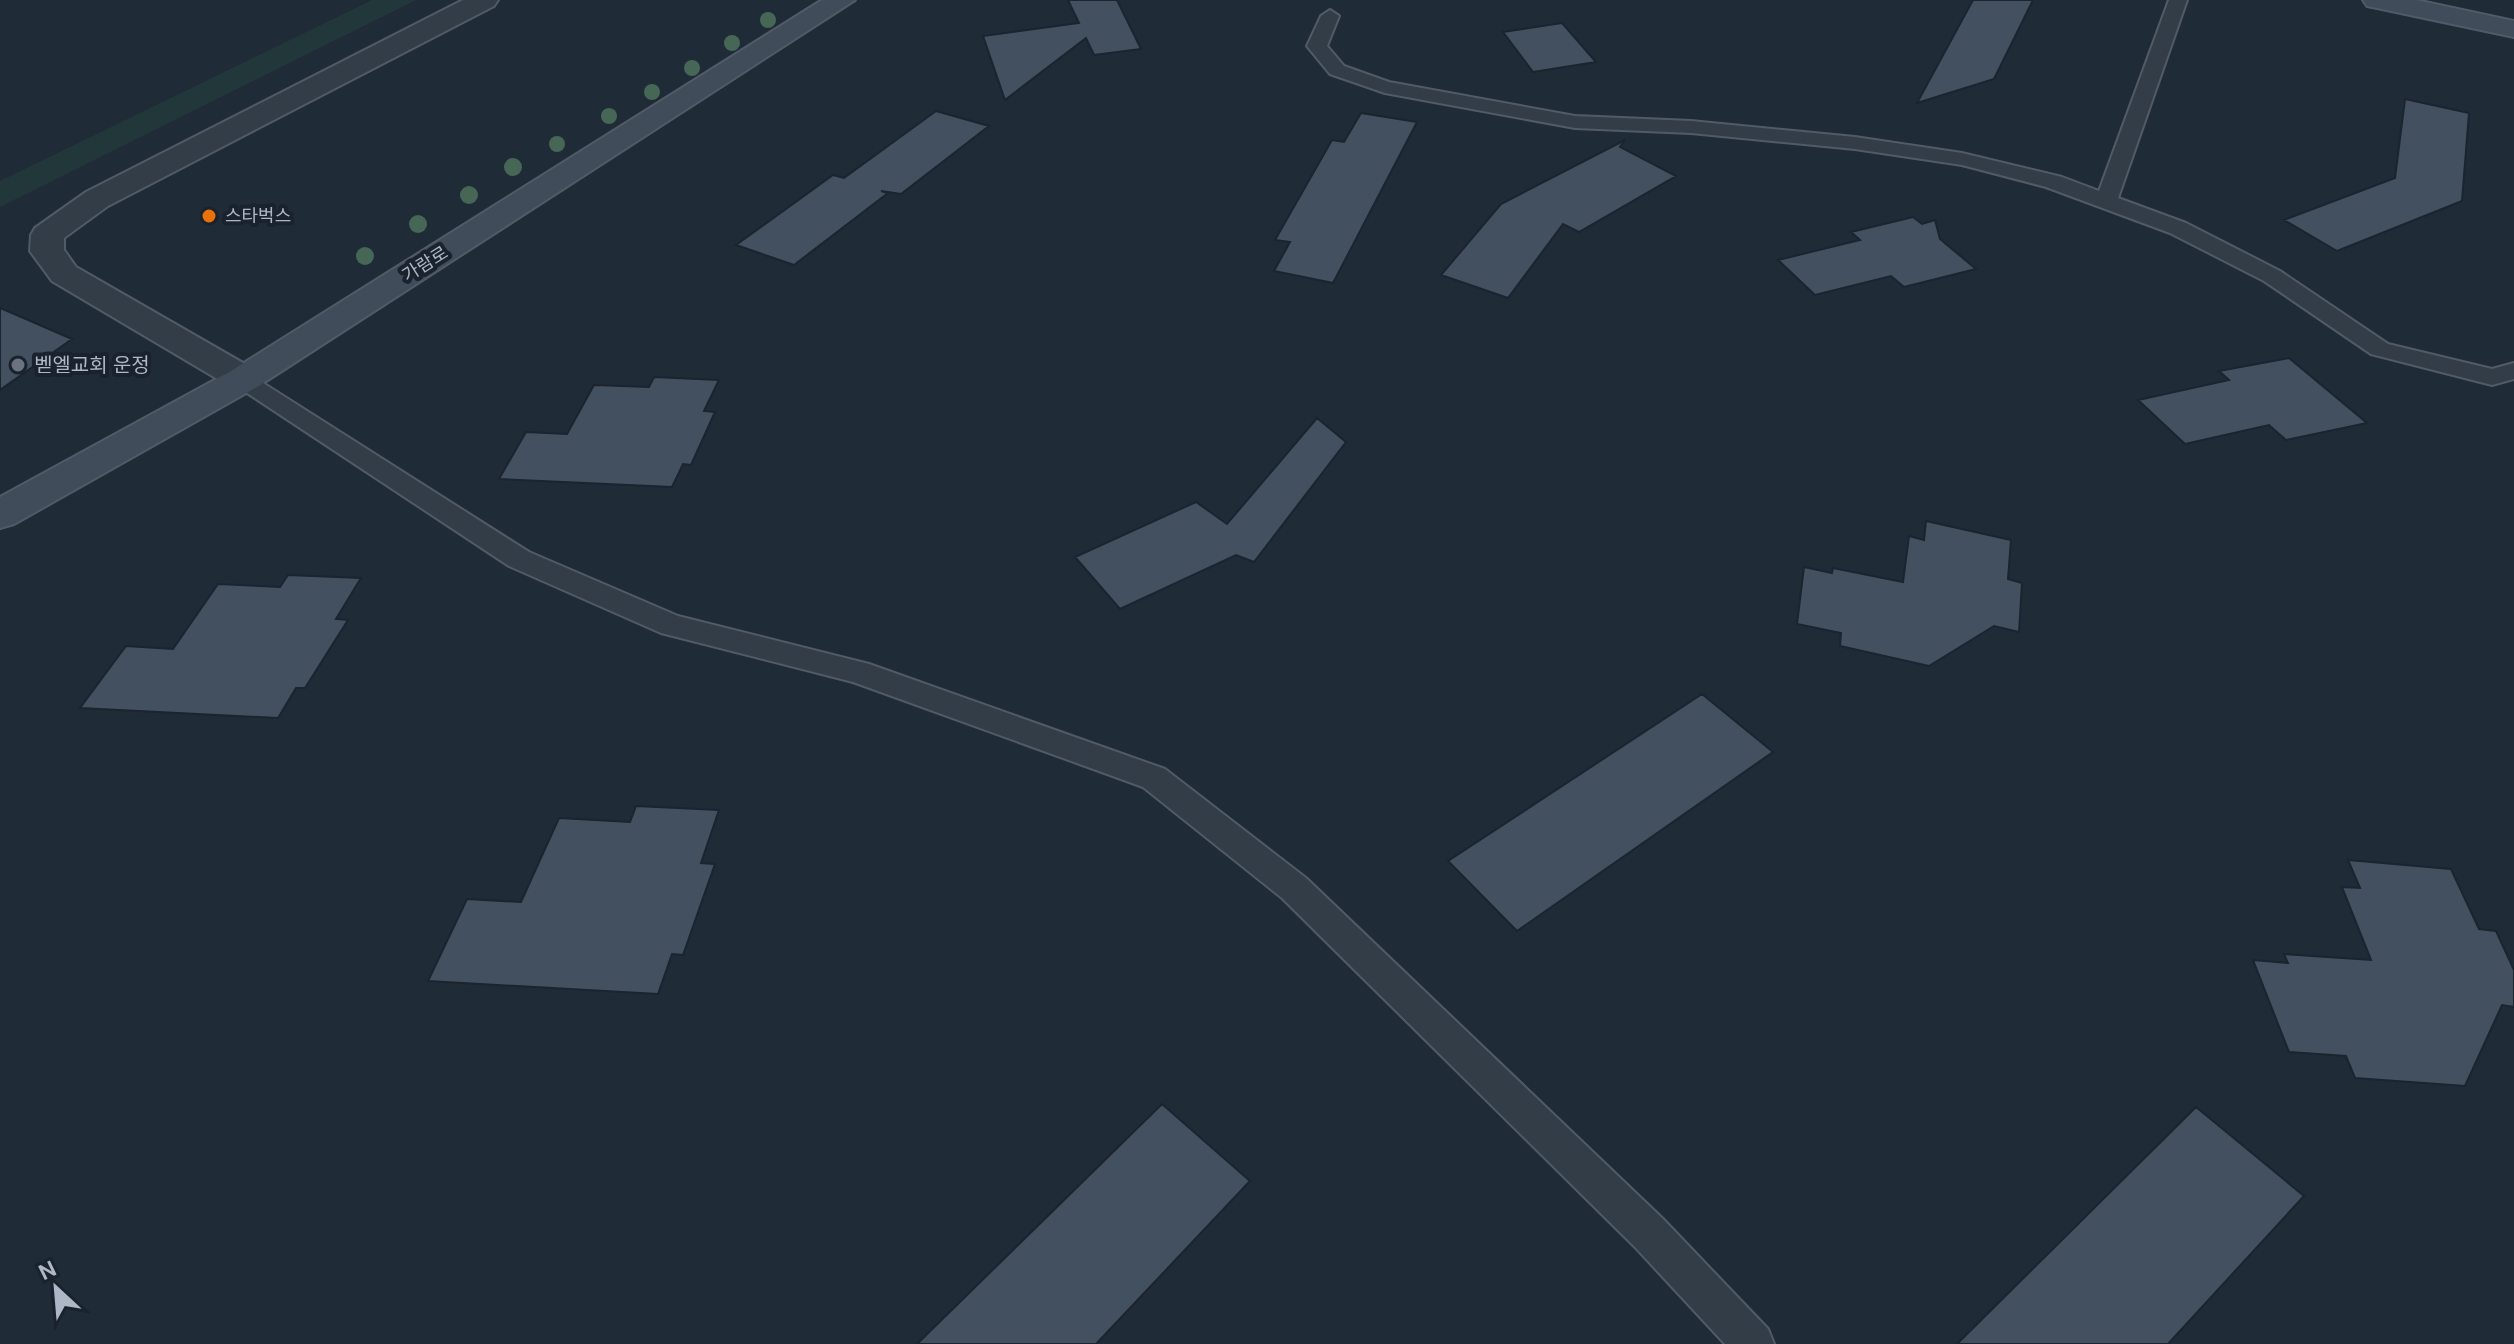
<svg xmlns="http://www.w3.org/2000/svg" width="2514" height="1344" viewBox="0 0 2514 1344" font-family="'DM Sans','Noto Sans KR',sans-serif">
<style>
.green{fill:#223739}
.building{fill:#425060;stroke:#1b242f;stroke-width:2}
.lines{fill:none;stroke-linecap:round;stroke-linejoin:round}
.lane-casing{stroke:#515a66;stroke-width:4}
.street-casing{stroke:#515a66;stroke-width:4}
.secondary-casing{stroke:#515a66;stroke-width:4}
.lane{fill:#333d48;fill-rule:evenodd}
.street{fill:#333d48;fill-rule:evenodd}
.secondary{fill:#414c5b;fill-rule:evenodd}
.tree{fill:#466656}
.food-dot{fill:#e8710a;stroke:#19222d;stroke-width:3}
.worship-dot{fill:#6b7280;stroke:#19222d;stroke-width:3}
.labels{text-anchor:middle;stroke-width:8;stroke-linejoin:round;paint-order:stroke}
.far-poi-label{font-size:18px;fill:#adb7c5;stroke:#19222d;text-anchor:start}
.far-street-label{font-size:18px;fill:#adb7c5;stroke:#19222d}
.poi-label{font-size:20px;fill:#adb7c5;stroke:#19222d;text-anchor:start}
</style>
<rect width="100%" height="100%" fill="#202b38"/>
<path class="green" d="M 372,0 L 416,0 L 0,207 L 0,181 Z"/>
<path class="building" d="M 1068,0 L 1117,0 L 1141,49 L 1094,55 L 1086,38 L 1005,100 L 983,36 L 1079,23 Z
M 1973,0 L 2033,0 L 1994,79 L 1917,103 Z
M 1562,23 L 1596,62 L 1533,72 L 1503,32 Z
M 2405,99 L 2469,113 L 2462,201 L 2337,251 L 2284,220 L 2395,178 Z
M 936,111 L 989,126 L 901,194 L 881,191 L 888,193 L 794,265 L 736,245 L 833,175 L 844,178 Z
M 1361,113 L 1417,122 L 1333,283 L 1274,271 L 1290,242 L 1275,240 L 1332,140 L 1344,142 Z
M 1625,140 L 1620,147 L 1676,176 L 1579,232 L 1563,224 L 1508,298 L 1441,275 L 1501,204 Z
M 1913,217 L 1922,224 L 1935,220 L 1940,239 L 1976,269 L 1904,287 L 1891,276 L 1815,295 L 1778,260 L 1860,240 L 1851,232 Z
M 0,308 L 72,339 L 0,390 Z
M 2289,358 L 2367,423 L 2286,440 L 2269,425 L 2185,444 L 2138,400 L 2229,380 L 2219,371 Z
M 654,377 L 719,380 L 704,411 L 715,412 L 691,465 L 683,464 L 672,487 L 499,479 L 526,432 L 567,434 L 594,385 L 649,387 Z
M 1317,418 L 1346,442 L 1254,562 L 1236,555 L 1120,609 L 1075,557 L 1196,502 L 1227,524 Z
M 1926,521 L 2011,540 L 2008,579 L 2022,583 L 2019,632 L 1994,626 L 1929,666 L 1840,646 L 1841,633 L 1797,624 L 1804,567 L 1832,573 L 1833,568 L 1903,582 L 1909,536 L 1924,540 Z
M 288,575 L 361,578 L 336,619 L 348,620 L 305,688 L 296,688 L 278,718 L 80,708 L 126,646 L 173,649 L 218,584 L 280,587 Z
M 1702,694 L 1773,752 L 1517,931 L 1448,861 Z
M 636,806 L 719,810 L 701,863 L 715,864 L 683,955 L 672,954 L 658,994 L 428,981 L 467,899 L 521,902 L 559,818 L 630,822 Z
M 2348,860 L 2451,869 L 2479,929 L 2496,931 L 2514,970 L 2514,1007 L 2502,1005 L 2465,1086 L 2355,1078 L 2346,1056 L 2289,1052 L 2253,960 L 2288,963 L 2284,954 L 2371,960 L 2342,887 L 2360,888 Z
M 1162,1104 L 1250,1181 L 1096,1344 L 917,1344 Z
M 2196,1107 L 2304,1196 L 2168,1344 L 1957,1344 Z"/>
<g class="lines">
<g class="lane-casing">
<path id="lane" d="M 2169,0 L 2187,0 L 2118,198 L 2186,223 L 2280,271 L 2388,344 L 2492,369 L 2514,363 L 2514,379 L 2492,385 L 2371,354 L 2264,281 L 2170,233 L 2046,187 L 1962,165 L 1855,149 L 1691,133 L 1575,128 L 1385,93 L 1330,74 L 1307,46 L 1321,16 L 1330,10 L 1339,16 L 1327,46 L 1344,66 L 1389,82 L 1575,116 L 1691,121 L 1855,137 L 1962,153 L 2062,177 L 2099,191 Z
M 244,371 L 529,552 L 678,616 L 869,664 L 1165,769 L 1306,878 L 1663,1219 L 1768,1329 L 1774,1344 L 1725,1344 L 1635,1247 L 1282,898 L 1143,787 L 853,682 L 661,633 L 509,566 L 235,385 L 232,379 L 235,373 Z"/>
</g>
<g class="street-casing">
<path id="street" d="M 463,0 L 498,0 L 494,6 L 108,206 L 64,238 L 64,250 L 76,267 L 257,371 L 262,379 L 257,387 L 244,391 L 231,387 L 52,281 L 30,251 L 31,235 L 35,228 L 86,192 Z"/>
</g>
<g class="secondary-casing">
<path id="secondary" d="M 822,0 L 855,0 L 257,387 L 14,524 L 0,528 L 0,497 L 231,371 Z
M 2363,0 L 2416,0 L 2514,21 L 2514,37 L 2377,8 L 2367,6 Z"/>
</g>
<use href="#lane" class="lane"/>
<use href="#street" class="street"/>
<use href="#secondary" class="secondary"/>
</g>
<g class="tree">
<circle cx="768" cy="20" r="8"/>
<circle cx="732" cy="43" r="8"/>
<circle cx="692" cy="68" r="8"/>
<circle cx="652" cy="92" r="8"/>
<circle cx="609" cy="116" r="8"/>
<circle cx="557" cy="144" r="8"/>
<circle cx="513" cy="167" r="9"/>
<circle cx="469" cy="195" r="9"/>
<circle cx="418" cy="224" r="9"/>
<circle cx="365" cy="256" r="9"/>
</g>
<circle class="food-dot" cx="209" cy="216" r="8"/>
<circle class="worship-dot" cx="18" cy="365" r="8"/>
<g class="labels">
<g class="far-poi-label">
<text x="225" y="222">스타벅스</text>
</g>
<g class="far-street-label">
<text transform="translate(425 264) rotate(-32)" y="6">가람로</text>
</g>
<g class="poi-label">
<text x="34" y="372">벧엘교회 운정</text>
</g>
</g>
<g transform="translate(56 1288) rotate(334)" stroke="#19222d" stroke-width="6" paint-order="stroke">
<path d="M0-6L14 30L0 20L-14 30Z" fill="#adb7c5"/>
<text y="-12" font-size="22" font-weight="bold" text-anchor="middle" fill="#adb7c5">N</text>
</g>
</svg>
